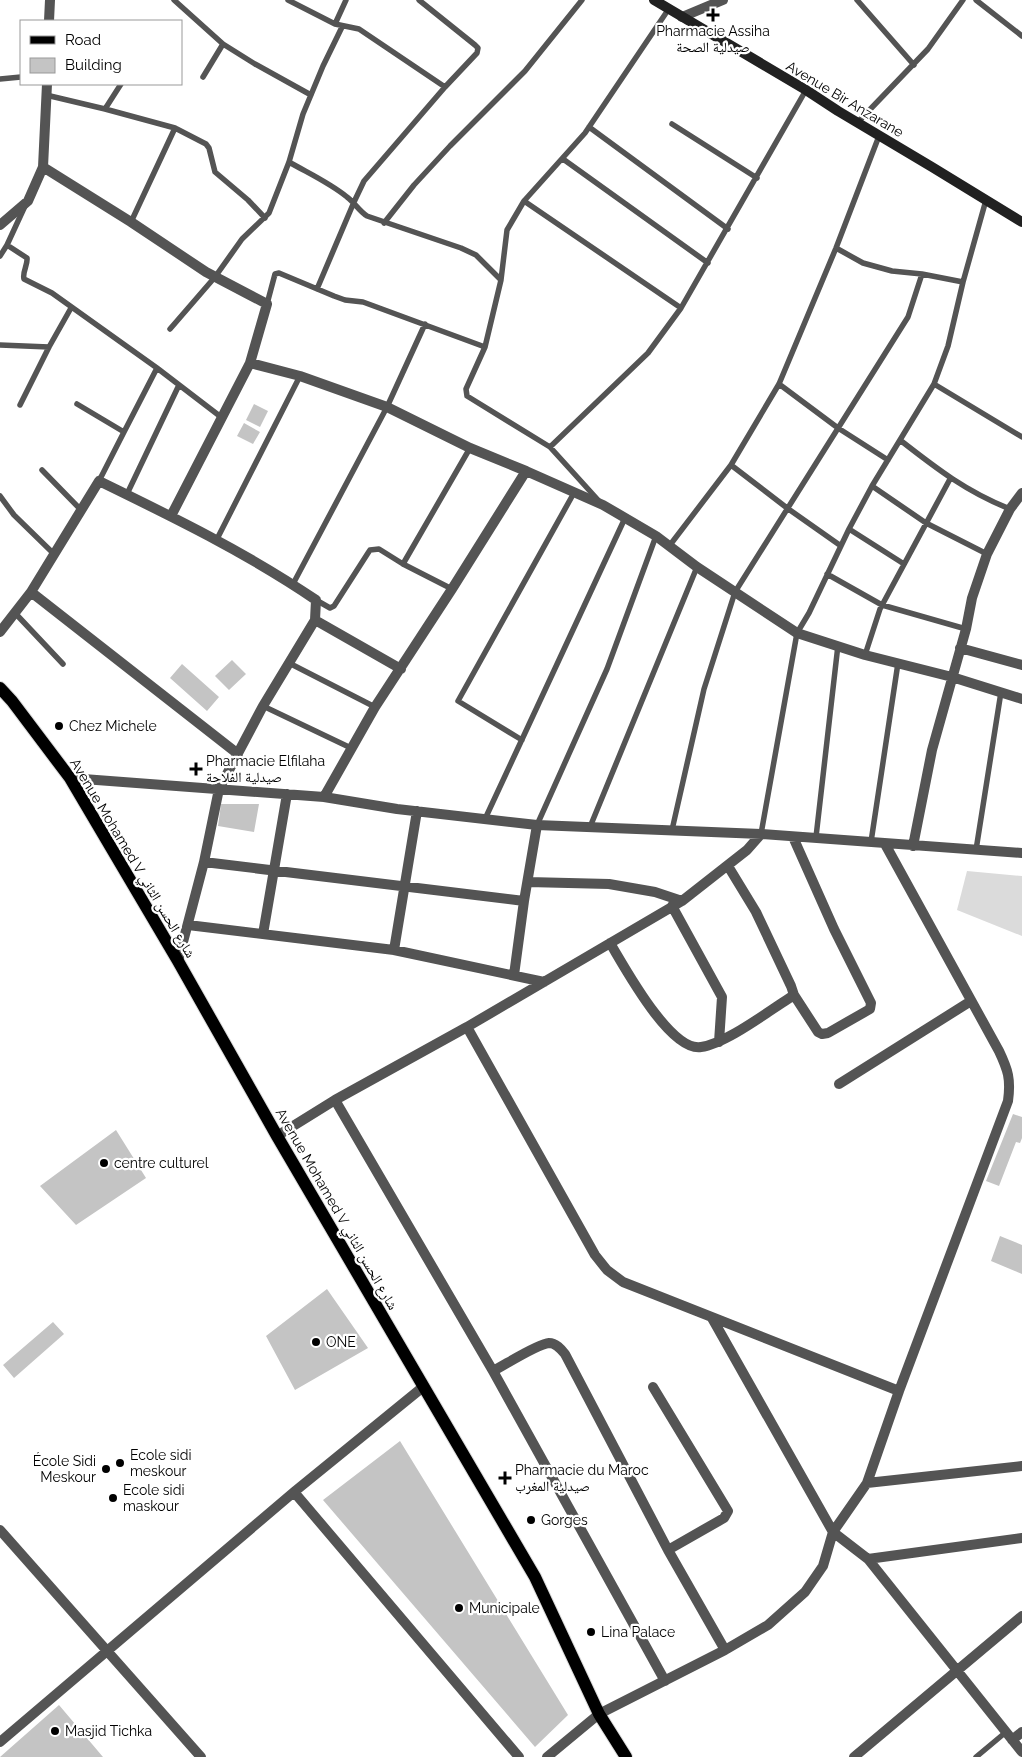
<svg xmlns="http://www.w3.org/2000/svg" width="1022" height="1757" viewBox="0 0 1022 1757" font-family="Raleway,'Noto Naskh Arabic',sans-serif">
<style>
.green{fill:#dbdbdb}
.building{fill:#c4c4c4}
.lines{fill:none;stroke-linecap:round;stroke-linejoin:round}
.primary-casing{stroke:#dbdbdb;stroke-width:14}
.lane{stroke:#545454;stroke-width:5.5}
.street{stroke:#545454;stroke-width:10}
.secondary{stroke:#212121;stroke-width:10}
.primary{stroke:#000;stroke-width:12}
.poi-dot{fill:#000;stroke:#fff;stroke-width:2}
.labels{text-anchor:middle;stroke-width:4.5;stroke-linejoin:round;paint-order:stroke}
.poi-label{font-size:14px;fill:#000;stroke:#fff;text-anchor:start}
.street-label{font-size:14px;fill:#000;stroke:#fff}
</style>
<rect width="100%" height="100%" fill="#fff"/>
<path class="green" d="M 967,871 L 1022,876 L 1022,936 L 957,910 Z"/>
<path class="building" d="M 254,404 L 268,411 L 260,427 L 246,420 Z
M 244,423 L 260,432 L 253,444 L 237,436 Z
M 232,660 L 246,674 L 229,690 L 215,676 Z
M 182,664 L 219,697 L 207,711 L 170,678 Z
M 221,804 L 259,804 L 254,832 L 218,826 Z
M 1013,1114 L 1022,1117 L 1022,1138 L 1020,1143 L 1016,1142 L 999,1186 L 986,1181 Z
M 116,1130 L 146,1178 L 76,1225 L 40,1186 Z
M 1000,1236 L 1022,1245 L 1022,1274 L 991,1261 Z
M 327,1289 L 368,1348 L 295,1390 L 266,1336 Z
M 53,1322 L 64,1334 L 14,1378 L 3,1365 Z
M 400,1441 L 568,1715 L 535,1747 L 323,1500 Z
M 59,1705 L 103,1757 L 0,1757 Z"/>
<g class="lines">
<g class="primary-casing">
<path id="primary" d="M 0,688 L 12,701 L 70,778 L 178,961 L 277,1136 L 535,1577 L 599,1714 L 626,1757"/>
</g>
<path class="lane" d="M 174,0 L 223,44 L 255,64 L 311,95
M 288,0 L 335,24 L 359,29 L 445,87
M 857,0 L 914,65
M 976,0 L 1022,36
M 335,24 L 346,0
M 203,77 L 223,44
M 0,79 L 21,77
M 46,95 L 105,109 L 175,128
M 105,109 L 121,84
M 857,123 L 928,49 L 963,0
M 672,124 L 757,178
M 589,127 L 728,229
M 563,159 L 708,263
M 524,201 L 681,308
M 25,206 L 7,245 L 27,258 C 28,265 22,272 24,279 L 52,293 L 157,368 L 221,417
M 131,222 L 175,128 L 206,144 L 209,148 L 215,172 L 248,200 L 265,218
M 384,223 L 414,185 L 450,146 L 525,71 L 582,0
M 836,248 L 863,263 L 892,271 L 922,274 L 963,282
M 0,256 L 7,245
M 501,280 L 507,230 L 524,201 L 585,133 L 668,10
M 317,289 L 354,202 L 364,181 L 445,87 L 477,53 L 478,48 L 475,45 L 419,0
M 267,304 L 275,274 L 279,273 L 334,296 L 345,300 L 363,302 L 485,347 L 501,280 L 476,255 L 461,248 L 367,216 C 359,211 355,203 347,197 C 330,183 308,173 289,162
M 170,329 L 215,277 L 242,239 L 269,213 L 289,162 L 303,114 L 323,66 L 342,27
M 0,345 L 49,347
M 485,347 L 466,389 L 467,396 L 550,447 L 598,500
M 779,384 L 838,428 L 888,460
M 934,384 L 1022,437
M 77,404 L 124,432 L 99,481
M 20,405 L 49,347 L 71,308
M 124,432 L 157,368
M 900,440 C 937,469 967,492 1010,509
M 550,447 L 648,353 L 681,308 L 806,90
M 731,465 L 787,508 L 841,546
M 42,470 L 81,510
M 872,486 L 926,523 L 987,554
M 127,494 L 179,385
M 0,496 L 14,515 L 54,554
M 849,529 L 904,564
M 217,539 L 300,376
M 670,545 L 731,465 L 779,384 L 836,248 L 879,136
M 403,564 L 470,448
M 827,574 L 882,605 L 966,629
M 293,584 L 387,407 L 425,324
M 316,600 L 330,608 L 334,606 L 368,553 L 370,550 L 379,549 L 403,564 L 452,589
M 15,613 L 63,664
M 865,655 L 880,609 L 950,479
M 289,663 L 375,707
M 263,706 L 351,748
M 522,740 L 458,701 L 575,491
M 485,819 L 625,518
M 537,825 L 607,669 L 656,536
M 590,827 L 697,567
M 672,830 L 704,689 L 735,592 L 908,317 L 922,274
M 761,834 L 797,633 L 809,613 L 849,529 L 872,486 L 934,384 L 948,346 L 963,282 L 986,200
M 816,837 L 838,645
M 871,842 L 898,663
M 976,850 L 1001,692
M 976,1757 L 1006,1732"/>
<path class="street" d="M 682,17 L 723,0
M 49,21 L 50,0
M 43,167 L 131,222 L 206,272 L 267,304 L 250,363 L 171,516
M 0,225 L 28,201 L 43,167 L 47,84
M 250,363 L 300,376 L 387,407 L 470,448 L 526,471
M 31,592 L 238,754
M 315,620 L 401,669
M 0,632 L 31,592 L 99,481 C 173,517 247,553 316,600 L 315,620 L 263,706 L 219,789 L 204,862 L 178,961
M 960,648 L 1022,665
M 70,778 L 324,797 L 397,809 L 537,825 L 761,834 L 1022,853
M 324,797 L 375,707 L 452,589 L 526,471 L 603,505 L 656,536 L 697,567 L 797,633 L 865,655 L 952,677 L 1022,699
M 793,837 L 834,929 L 871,1003 L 870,1009 L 828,1033 L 822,1034 L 818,1032 L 794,995
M 885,844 L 999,1051 C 1008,1070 1011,1079 1008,1101 L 899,1391 L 867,1483 L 833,1532 L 868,1559 L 1022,1752
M 913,846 L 932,750 L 966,629 L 972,598 L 987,554 L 1010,509 L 1022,493
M 204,862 L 524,901
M 528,882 L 609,884 L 655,892 L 682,901
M 672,906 L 722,997 L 719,1042
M 188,925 L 394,950 L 544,982
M 263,934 L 287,794
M 610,943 C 624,966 670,1052 701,1047 C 725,1044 766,1013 788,999 L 794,995 L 791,986 L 756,912 L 728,866
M 394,950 L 417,811
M 514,975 L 524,901 L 537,825
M 467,1027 L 595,1255 L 607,1270 L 623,1282 L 899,1391
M 839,1084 L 971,1001
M 335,1100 L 493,1371 L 665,1681
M 277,1136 L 335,1100 L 467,1027 L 682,901 L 747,850 L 761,834
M 493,1371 C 505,1365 537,1344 549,1343 C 556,1343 561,1349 565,1354 L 668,1550 L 725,1650
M 653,1387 L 728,1511 L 724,1518 L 668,1550
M 867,1483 L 1022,1466
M 294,1492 L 519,1757
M 0,1530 L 201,1757
M 868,1559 L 1022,1538
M 1012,1740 L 1022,1732
M 0,1742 L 294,1492 L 423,1387
M 547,1757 L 599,1714 L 725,1650 L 768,1625 L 805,1592 L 823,1566 L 833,1532 L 712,1318
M 854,1757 L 1022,1616"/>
<path class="secondary" d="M 654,0 L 806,90 L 838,111 L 932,167 L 1022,222"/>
<use href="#primary" class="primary"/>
</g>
<g class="poi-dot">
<path d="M710.5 7.5h5v5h5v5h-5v5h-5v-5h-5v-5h5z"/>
<circle cx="59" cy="726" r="5"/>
<path d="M193.5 761.5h5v5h5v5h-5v5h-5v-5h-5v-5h5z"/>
<circle cx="104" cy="1163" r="5"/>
<circle cx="316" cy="1342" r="5"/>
<circle cx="120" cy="1463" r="5"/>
<circle cx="106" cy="1469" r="5"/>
<path d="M502.5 1470.5h5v5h5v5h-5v5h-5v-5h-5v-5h5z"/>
<circle cx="113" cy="1498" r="5"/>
<circle cx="531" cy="1520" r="5"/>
<circle cx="459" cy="1608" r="5"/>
<circle cx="591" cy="1632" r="5"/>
<circle cx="55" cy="1731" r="5"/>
</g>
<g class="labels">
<g class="poi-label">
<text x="713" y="36" text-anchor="middle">Pharmacie Assiha<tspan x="713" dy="16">صيدلية الصحة</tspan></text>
<text x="69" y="731">Chez Michele</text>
<text x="206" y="766">Pharmacie Elfilaha<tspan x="206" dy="16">صيدلية الفلاحة</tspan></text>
<text x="114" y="1168">centre culturel</text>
<text x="326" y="1347">ONE</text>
<text x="130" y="1460">Ecole sidi<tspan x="130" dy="16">meskour</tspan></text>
<text x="96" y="1466" text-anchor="end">École Sidi<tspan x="96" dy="16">Meskour</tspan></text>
<text x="515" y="1475">Pharmacie du Maroc<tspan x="515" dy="16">صيدلية المغرب</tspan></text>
<text x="123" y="1495">Ecole sidi<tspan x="123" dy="16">maskour</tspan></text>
<text x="541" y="1525">Gorges</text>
<text x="469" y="1613">Municipale</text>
<text x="601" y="1637">Lina Palace</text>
<text x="65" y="1736">Masjid Tichka</text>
</g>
<g class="street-label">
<text transform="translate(845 99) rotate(31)" y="5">Avenue Bir Anzarane</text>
<text transform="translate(133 858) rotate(59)" y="5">Avenue Mohamed V شارع الحسن الثاني</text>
<text transform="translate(337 1209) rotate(60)" y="5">Avenue Mohamed V شارع الحسن الثاني</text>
</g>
</g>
<rect x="20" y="20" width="162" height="65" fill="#ffffff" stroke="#999999"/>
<rect x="30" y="36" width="25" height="8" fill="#000000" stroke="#999999"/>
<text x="65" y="45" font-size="15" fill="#000000">Road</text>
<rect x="30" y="58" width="25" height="15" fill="#c4c4c4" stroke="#999999"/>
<text x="65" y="70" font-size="15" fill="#000000">Building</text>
</svg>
